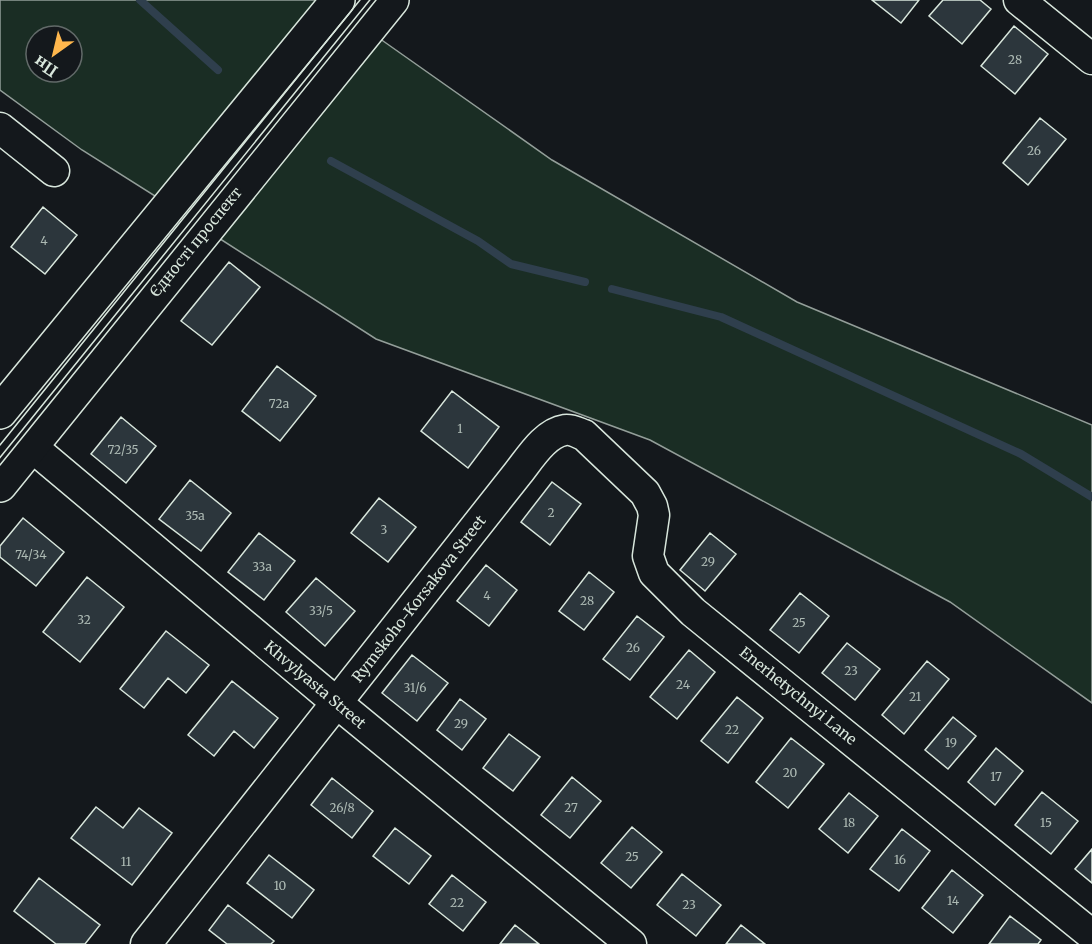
<svg xmlns="http://www.w3.org/2000/svg" width="1092" height="944" viewBox="0 0 1092 944" font-family="Merriweather,serif">
<style>
.green{fill:#1a2d24;stroke:#939e99;stroke-width:1.5;fill-rule:evenodd}
.lines{fill:none;stroke-linecap:round;stroke-linejoin:round}
.stream{stroke:#2f3f4d;stroke-width:8}
.building{fill:#2c363c;stroke:#d8e6dc;stroke-width:1.5}
.minor-casing{stroke:#d8e6dc;stroke-width:33}
.major-casing{stroke:#d8e6dc;stroke-width:36}
.minor{stroke:#14181c;stroke-width:30}
.major{stroke:#14181c;stroke-width:33}
.tram{stroke:#d8e6dc;stroke-width:1.5}
.labels{text-anchor:middle;stroke-width:4.5;stroke-linejoin:round;paint-order:stroke}
.number-label{font-size:12px;fill:#adbab4}
.street-label{font-size:15px;fill:#d8e6dc;stroke:#14181c}
</style>
<rect width="100%" height="100%" fill="#14181c"/>
<path class="green" d="M 0,0 L 323,0 L 166,203 L 82,150 L 0,90 ZM 36,36 L 72,36 L 72,72 L 36,72 Z
M 376,36 L 552,160 L 797,302 L 1092,425 L 1092,703 L 950,602 L 650,440 L 376,339 L 214,235 Z"/>
<g class="lines">
<path class="stream" d="M 140,0 L 218,70
M 331,161 L 478,241 L 511,264 L 585,282
M 612,289 L 721,317 L 1021,454 L 1092,497"/>
</g>
<path class="building" d="M 872,0 L 919,0 L 901,23 Z
M 943,0 L 980,0 L 991,9 L 962,44 L 929,16 Z
M 1014,26 L 1048,54 L 1015,94 L 981,66 Z
M 1040,118 L 1066,139 L 1028,185 L 1003,163 Z
M 43,207 L 77,235 L 45,274 L 11,247 Z
M 229,262 L 260,287 L 212,345 L 181,321 Z
M 277,366 L 316,396 L 280,441 L 242,411 Z
M 452,391 L 499,427 L 468,468 L 421,431 Z
M 121,417 L 156,446 L 126,483 L 91,454 Z
M 190,480 L 231,513 L 201,551 L 159,519 Z
M 552,482 L 581,504 L 550,545 L 521,522 Z
M 379,498 L 416,527 L 388,562 L 351,533 Z
M 23,518 L 64,552 L 36,586 L 0,557 L 0,546 Z
M 259,533 L 295,561 L 264,600 L 228,572 Z
M 710,533 L 736,554 L 705,591 L 680,570 Z
M 486,565 L 517,590 L 489,626 L 457,601 Z
M 589,572 L 614,592 L 584,630 L 559,611 Z
M 87,577 L 124,607 L 80,662 L 43,632 Z
M 316,578 L 355,611 L 325,646 L 286,612 Z
M 800,593 L 829,616 L 799,653 L 770,630 Z
M 637,616 L 664,637 L 630,680 L 603,659 Z
M 166,631 L 209,665 L 186,693 L 168,678 L 144,708 L 120,689 Z
M 847,643 L 880,669 L 855,700 L 822,673 Z
M 689,650 L 715,672 L 677,719 L 650,697 Z
M 412,655 L 448,683 L 417,721 L 382,693 Z
M 927,661 L 949,679 L 904,734 L 882,715 Z
M 232,681 L 278,718 L 254,748 L 234,731 L 214,756 L 188,735 Z
M 737,697 L 763,718 L 728,763 L 701,741 Z
M 460,699 L 486,719 L 462,750 L 437,730 Z
M 953,717 L 976,736 L 948,769 L 925,750 Z
M 509,734 L 540,757 L 513,791 L 483,768 Z
M 791,738 L 824,764 L 788,808 L 756,782 Z
M 996,748 L 1023,771 L 995,805 L 968,782 Z
M 572,777 L 601,801 L 570,838 L 541,815 Z
M 332,778 L 373,811 L 352,838 L 311,805 Z
M 1042,792 L 1078,821 L 1051,854 L 1015,825 Z
M 849,793 L 878,816 L 848,853 L 819,829 Z
M 96,807 L 123,828 L 139,808 L 172,833 L 132,885 L 71,838 Z
M 632,827 L 662,852 L 631,888 L 601,863 Z
M 395,828 L 431,856 L 409,884 L 373,856 Z
M 902,829 L 930,851 L 899,891 L 870,869 Z
M 1092,849 L 1092,883 L 1075,869 Z
M 269,855 L 314,890 L 292,918 L 247,883 Z
M 952,870 L 983,895 L 953,933 L 922,908 Z
M 682,874 L 721,905 L 696,936 L 657,905 Z
M 452,875 L 486,902 L 463,931 L 429,904 Z
M 39,878 L 100,925 L 85,944 L 56,944 L 14,911 Z
M 228,905 L 274,941 L 271,944 L 227,944 L 209,930 Z
M 1010,916 L 1041,940 L 1038,944 L 989,944 Z
M 515,925 L 539,944 L 500,944 Z
M 741,925 L 765,944 L 726,944 Z"/>
<g class="lines">
<g class="minor-casing">
<path id="minor" d="M 1019,0 L 1092,59
M 0,128 L 54,171
M 31,446 L 337,703 L 631,944
M 146,944 L 518,473 C 530,458 545,433 565,430 C 572,429 578,433 584,435 L 645,493 L 652,506 L 654,515 L 648,556 L 654,573 L 693,612 L 1092,935"/>
</g>
<g class="major-casing">
<path id="major" d="M 0,412 L 338,0
M 0,485 L 392,0"/>
</g>
<use href="#minor" class="minor"/>
<use href="#major" class="major"/>
<path class="tram" d="M 0,445 L 360,0
M 0,465 L 376,0"/>
</g>
<g class="labels">
<g class="number-label">
<text x="1015" y="64">28</text>
<text x="1034" y="155">26</text>
<text x="44" y="245">4</text>
<text x="279" y="408">72а</text>
<text x="460" y="433">1</text>
<text x="123" y="454">72/35</text>
<text x="551" y="517">2</text>
<text x="195" y="520">35а</text>
<text x="384" y="534">3</text>
<text x="31" y="559">74/34</text>
<text x="708" y="566">29</text>
<text x="262" y="571">33а</text>
<text x="487" y="600">4</text>
<text x="587" y="605">28</text>
<text x="321" y="615">33/5</text>
<text x="84" y="624">32</text>
<text x="799" y="627">25</text>
<text x="633" y="652">26</text>
<text x="851" y="675">23</text>
<text x="683" y="689">24</text>
<text x="415" y="692">31/6</text>
<text x="915" y="701">21</text>
<text x="461" y="728">29</text>
<text x="732" y="734">22</text>
<text x="951" y="747">19</text>
<text x="790" y="777">20</text>
<text x="996" y="781">17</text>
<text x="342" y="812">26/8</text>
<text x="571" y="812">27</text>
<text x="849" y="827">18</text>
<text x="1046" y="827">15</text>
<text x="632" y="861">25</text>
<text x="900" y="864">16</text>
<text x="126" y="866">11</text>
<text x="280" y="890">10</text>
<text x="953" y="905">14</text>
<text x="457" y="907">22</text>
<text x="689" y="909">23</text>
</g>
<g class="street-label">
<text transform="translate(196 242) rotate(-51)" y="5">Єдності проспект</text>
<text transform="translate(419 599) rotate(-52)" y="5">Rymskoho-Korsakova Street</text>
<text transform="translate(315 685) rotate(40)" y="5">Khvylyasta Street</text>
<text transform="translate(798 696) rotate(39)" y="5">Enerhetychnyi Lane</text>
</g>
</g>
<g transform="translate(54 54) rotate(214)"><circle r="28" fill="#14181c" stroke="#626a69" stroke-width="1.5"/>
<path d="M0-4.5L10 22L0 15L-10 22Z" fill="#ffb74d"/>
<text y="-9" font-size="16" font-weight="bold" text-anchor="middle" fill="#d8e6dc">Пн</text>
</g>
</svg>
